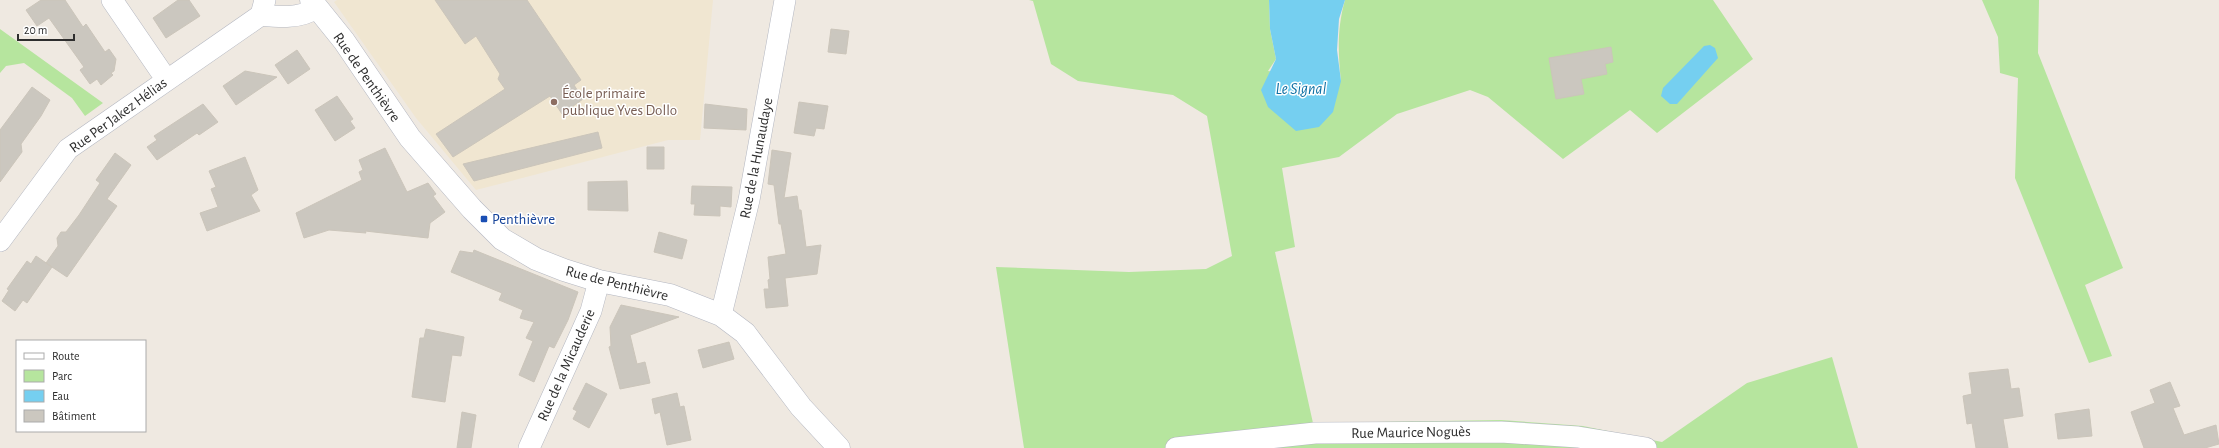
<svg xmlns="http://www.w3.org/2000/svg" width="2219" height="448" viewBox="0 0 2219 448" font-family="'Alegreya Sans',sans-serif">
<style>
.education{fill:#f0e6d1}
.green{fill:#b6e59e}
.water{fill:#75cff0}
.building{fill:#cbc7bf;stroke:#cbc5ba}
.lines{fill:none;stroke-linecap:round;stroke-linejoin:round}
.street-casing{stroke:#b4b7c1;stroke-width:22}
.secondary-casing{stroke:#b4b7c1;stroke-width:23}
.street{stroke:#fff;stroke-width:21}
.secondary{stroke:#fff;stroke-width:22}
.education-dot{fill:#8d6e63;stroke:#fff;stroke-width:1.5}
.transit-dot{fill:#1a4fb4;stroke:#fff;stroke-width:1.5}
.labels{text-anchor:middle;stroke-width:3;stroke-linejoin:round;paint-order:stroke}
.street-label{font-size:15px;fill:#2e2e2e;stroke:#fff}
.education-label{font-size:15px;fill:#785e54;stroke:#fff;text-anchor:start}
.transit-label{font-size:15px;fill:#164399;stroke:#fff;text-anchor:start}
.water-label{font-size:16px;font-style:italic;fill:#0d6fa3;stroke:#fff}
</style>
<rect width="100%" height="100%" fill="#efe9e1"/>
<path class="education" d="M 337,0 L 713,0 L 700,140 L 668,140 L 476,190 L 416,118 L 334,2 Z"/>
<path class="green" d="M 1029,0 L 1269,0 L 1270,29 L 1276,59 L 1268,71 L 1341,81 C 1338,53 1337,28 1345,0 L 1713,0 L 1753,59 L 1657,133 L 1630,110 L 1563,159 L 1488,97 L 1470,90 L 1397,114 L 1339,157 L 1282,168 L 1295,247 L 1275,252 L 1313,423 L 1501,420 L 1583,426 L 1662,442 L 1747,383 L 1832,357 L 1858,448 L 1024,448 L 996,267 L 1129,272 L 1206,269 L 1232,256 L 1207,116 L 1173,95 L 1078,81 L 1051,64 L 1033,1 Z
M 1982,0 L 2039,0 L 2038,53 L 2123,268 L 2085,285 L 2112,356 L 2089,363 L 2015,178 L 2018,78 L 2000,73 L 1998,37 Z
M 0,29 L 103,103 L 85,116 L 72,98 L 24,63 L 6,66 L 0,73 Z"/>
<path class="water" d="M 1269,0 L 1345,0 L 1339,19 L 1337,50 L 1341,81 L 1333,112 L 1319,127 L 1296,131 L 1268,107 L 1261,90 L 1276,59 L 1270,29 Z
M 1710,45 L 1715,48 L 1718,58 L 1677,104 L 1670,104 L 1661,96 L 1663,88 L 1704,46 Z"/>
<path class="building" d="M 41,0 L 65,0 L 83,27 L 86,24 L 105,52 L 109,49 L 116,59 L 114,71 L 111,73 L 113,75 L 101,85 L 97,79 L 90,84 L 80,70 L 84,67 L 49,18 L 37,26 L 26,10 Z
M 178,0 L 189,0 L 200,16 L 166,38 L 153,18 Z
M 435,0 L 527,0 L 581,80 L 574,85 L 583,99 L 562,114 L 550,96 L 453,157 L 436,134 L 505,89 L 498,79 L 500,74 L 476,36 L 465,44 Z
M 831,29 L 849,31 L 846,54 L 828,52 Z
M 1611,47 L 1613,62 L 1605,64 L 1607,74 L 1581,79 L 1584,94 L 1556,99 L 1549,58 Z
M 297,50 L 310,69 L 288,84 L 275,65 Z
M 245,71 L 277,77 L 236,105 L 223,86 Z
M 32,87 L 50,100 L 41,116 L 21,144 L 22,152 L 0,182 L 0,130 Z
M 337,96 L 353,119 L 350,121 L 355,128 L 335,141 L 315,110 Z
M 799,102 L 828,106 L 824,129 L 816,128 L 814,136 L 794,133 Z
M 203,104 L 218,122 L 199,135 L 197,133 L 157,160 L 147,147 L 157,140 L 154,136 Z
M 705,104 L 747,109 L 746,130 L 704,128 Z
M 598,132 L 602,148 L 474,181 L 463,164 Z
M 647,147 L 664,147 L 664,169 L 647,169 Z
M 385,148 L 407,192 L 428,183 L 436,194 L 433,196 L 445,212 L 430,223 L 428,238 L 365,231 L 366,233 L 329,230 L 304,238 L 296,213 L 362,180 L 359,172 L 363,170 L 359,160 Z
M 772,150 L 791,153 L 784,198 L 797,196 L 799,210 L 801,210 L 806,247 L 821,245 L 817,274 L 785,278 L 788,306 L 766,308 L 764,289 L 769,289 L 768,280 L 770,279 L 768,257 L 786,254 L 781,224 L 779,224 L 774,185 L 768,184 Z
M 115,153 L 131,165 L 107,199 L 117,206 L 67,277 L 46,263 L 58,246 L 57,238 L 61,232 L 66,232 L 79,215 L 100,183 L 96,180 Z
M 245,157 L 258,190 L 251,195 L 260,211 L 207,231 L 200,213 L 218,207 L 211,189 L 216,187 L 209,171 Z
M 627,181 L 628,211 L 588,210 L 588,182 Z
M 692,186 L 732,187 L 731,207 L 720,206 L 720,216 L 694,215 L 695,204 L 691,204 Z
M 659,232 L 687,240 L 682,259 L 654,252 Z
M 474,250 L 578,292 L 568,320 L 554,348 L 549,346 L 534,382 L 519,375 L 533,341 L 526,338 L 534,322 L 520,318 L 523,310 L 499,300 L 502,293 L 451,272 L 460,251 L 473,253 Z
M 36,256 L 52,267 L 27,303 L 23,300 L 15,311 L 2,301 L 9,290 L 7,289 L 27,261 L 31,264 Z
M 621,305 L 679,317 L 630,335 L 637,364 L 645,362 L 650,383 L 620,389 L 609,347 L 611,346 L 610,327 Z
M 426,329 L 464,337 L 461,356 L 452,355 L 445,402 L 412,397 L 420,338 L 424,338 Z
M 729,342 L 734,359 L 703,368 L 698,350 Z
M 2008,369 L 2011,389 L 2019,388 L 2023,416 L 2003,419 L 2008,448 L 1976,448 L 1972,423 L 1967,424 L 1963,396 L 1972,394 L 1969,373 Z
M 2170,382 L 2180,406 L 2173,408 L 2184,435 L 2216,425 L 2219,444 L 2205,448 L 2144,448 L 2131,412 L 2155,403 L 2150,390 Z
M 586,383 L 607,394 L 589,428 L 573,419 L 577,411 L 573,409 Z
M 677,393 L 680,407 L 684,406 L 691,440 L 667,445 L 660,412 L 655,414 L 652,399 Z
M 2089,409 L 2092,436 L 2058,439 L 2055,414 Z
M 462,412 L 476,415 L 471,448 L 457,448 Z"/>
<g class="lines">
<g class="street-casing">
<path id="street" d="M 112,0 L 166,79
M 265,0 L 261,15 C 279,17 300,19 316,8
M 0,241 L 68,149 L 261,15
M 721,315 L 749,200 L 785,0
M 529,448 L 591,311 L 599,281
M 1176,448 L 1315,433 L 1501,432 L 1578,437 L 1646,448"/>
</g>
<g class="secondary-casing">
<path id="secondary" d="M 311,0 L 344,41 L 410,138 L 472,209 L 502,239 L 536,259 L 564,270 L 599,281 L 670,295 L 721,315 L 745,333 L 801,407 L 839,448"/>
</g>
<use href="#street" class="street"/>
<use href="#secondary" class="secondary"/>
</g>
<circle class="education-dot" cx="554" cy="102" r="4"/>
<rect class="transit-dot" x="480" y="215" width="8" height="8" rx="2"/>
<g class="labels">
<g class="street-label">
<text transform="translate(367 77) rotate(55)" y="5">Rue de Penthièvre</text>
<text transform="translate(118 115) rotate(-36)" y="5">Rue Per Jakez Hélias</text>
<text transform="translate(756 158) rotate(-79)" y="5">Rue de la Hunaudaye</text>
<text transform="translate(617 283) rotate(14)" y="5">Rue de Penthièvre</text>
<text transform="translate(566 365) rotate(-66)" y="5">Rue de la Micauderie</text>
<text transform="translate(1411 432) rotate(-1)" y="5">Rue Maurice Noguès</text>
</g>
<g class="education-label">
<text x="562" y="98">École primaire<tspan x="562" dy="17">publique Yves Dollo</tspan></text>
</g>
<g class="transit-label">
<text x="492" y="224">Penthièvre</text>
</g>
<g class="water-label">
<text x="1301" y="94">Le Signal</text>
</g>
</g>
<rect x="16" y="340" width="130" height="92" fill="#ffffff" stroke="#ababab"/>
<rect x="24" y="353" width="20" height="6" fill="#ffffff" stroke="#ababab"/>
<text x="52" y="360" font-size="12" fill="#2e2e2e">Route</text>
<rect x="24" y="370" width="20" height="12" fill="#b6e59e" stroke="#ababab"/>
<text x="52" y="380" font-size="12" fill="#2e2e2e">Parc</text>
<rect x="24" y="390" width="20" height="12" fill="#75cff0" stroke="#ababab"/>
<text x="52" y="400" font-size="12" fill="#2e2e2e">Eau</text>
<rect x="24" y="410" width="20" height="12" fill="#cbc7bf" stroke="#ababab"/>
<text x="52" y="420" font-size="12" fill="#2e2e2e">Bâtiment</text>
<path d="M18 34v6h56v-6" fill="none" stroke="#2e2e2e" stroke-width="2"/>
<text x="24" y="34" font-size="12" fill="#2e2e2e" stroke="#ffffff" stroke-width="3" paint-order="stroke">20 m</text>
</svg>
